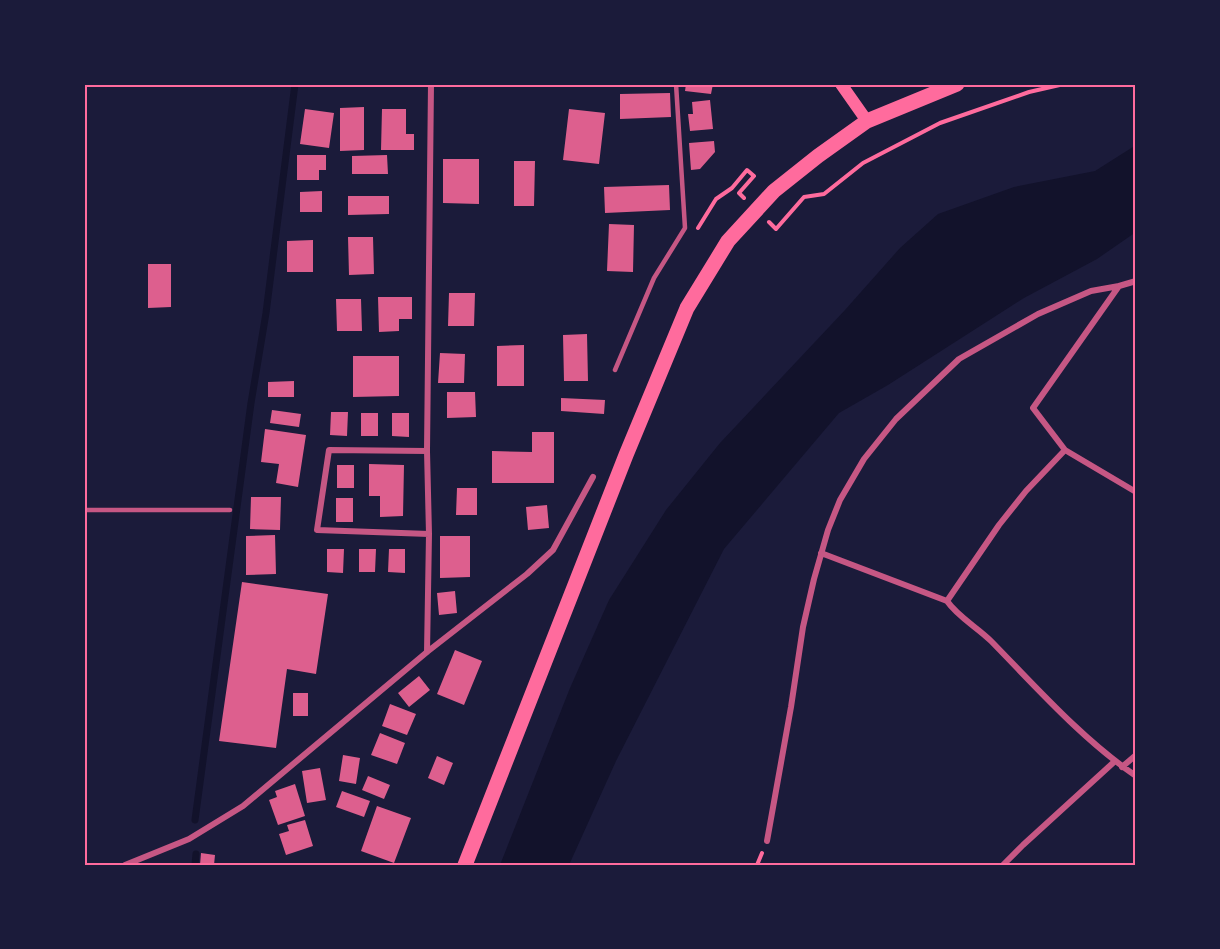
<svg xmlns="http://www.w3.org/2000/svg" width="1220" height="949" viewBox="0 0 1220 949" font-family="Merriweather,serif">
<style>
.water{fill:#12122b}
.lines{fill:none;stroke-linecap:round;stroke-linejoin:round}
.stream{stroke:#12122b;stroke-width:7}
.building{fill:#dd5f8e}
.path{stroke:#ff6b9d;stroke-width:4}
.service{stroke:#c65784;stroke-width:4.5}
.minor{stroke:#c65784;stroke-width:6}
.secondary{stroke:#ff6b9d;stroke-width:12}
.primary{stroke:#ff6b9d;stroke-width:15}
.neatline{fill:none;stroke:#ff6b9d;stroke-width:2}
</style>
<rect width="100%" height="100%" fill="#1b1b3a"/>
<path class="water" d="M 1136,145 L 1136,232 L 1097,259 L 1024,298 L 888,385 L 839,413 L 724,549 L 616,761 L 569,865 L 500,865 L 570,688 L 609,600 L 666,510 L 720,443 L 845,310 L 900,248 L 938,214 L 1014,187 L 1095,171 Z"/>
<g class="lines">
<path class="stream" d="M 195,820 L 251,403 L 266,313 L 295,84
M 195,865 L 196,854"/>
</g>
<path class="building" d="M 686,84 L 713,84 L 711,94 L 685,91 Z
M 670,93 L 671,117 L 620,119 L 620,94 Z
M 710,100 L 713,129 L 690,131 L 688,114 L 693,114 L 692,102 Z
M 364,107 L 364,150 L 340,151 L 340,108 Z
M 305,109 L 334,113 L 329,148 L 300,144 Z
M 382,109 L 406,109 L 406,134 L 414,134 L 414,150 L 381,150 Z
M 569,109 L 605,113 L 599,164 L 563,160 Z
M 714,141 L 715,152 L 700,169 L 691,170 L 689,143 Z
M 297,155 L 326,155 L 326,170 L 319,170 L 319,180 L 297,180 Z
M 387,155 L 388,174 L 352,174 L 352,156 Z
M 443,159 L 479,159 L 479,204 L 443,203 Z
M 514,161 L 535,161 L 534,206 L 514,206 Z
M 669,185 L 670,210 L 605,213 L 604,187 Z
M 322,191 L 322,212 L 300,212 L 300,192 Z
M 348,196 L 389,196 L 389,214 L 348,215 Z
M 609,224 L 634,225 L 633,272 L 607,271 Z
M 348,237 L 373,237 L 374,274 L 349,275 Z
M 313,240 L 313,272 L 287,272 L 287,241 Z
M 148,264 L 171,264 L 171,307 L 148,308 Z
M 449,293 L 475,293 L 474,326 L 448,326 Z
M 378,297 L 412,297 L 412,319 L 399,319 L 399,331 L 379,332 Z
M 336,299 L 361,299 L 362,331 L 337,331 Z
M 587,334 L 588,381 L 564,381 L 563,335 Z
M 524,345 L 524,386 L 497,386 L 497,346 Z
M 440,353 L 465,354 L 464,383 L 438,383 Z
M 353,356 L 399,356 L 399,396 L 353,397 Z
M 294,381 L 294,397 L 268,397 L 268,382 Z
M 447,392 L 475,392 L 476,417 L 447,418 Z
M 561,398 L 605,400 L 604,414 L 561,411 Z
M 272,410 L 301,414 L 299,427 L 270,423 Z
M 331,412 L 348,412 L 347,436 L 330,435 Z
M 361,413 L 378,413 L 378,436 L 361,436 Z
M 392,413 L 409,413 L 409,437 L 392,436 Z
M 265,429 L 306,435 L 298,487 L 276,483 L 279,464 L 261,462 Z
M 532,432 L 554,432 L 554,483 L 492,483 L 492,451 L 532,452 Z
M 369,464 L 404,465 L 403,516 L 380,517 L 380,496 L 369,496 Z
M 337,465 L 354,465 L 354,488 L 337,488 Z
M 457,488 L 477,488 L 477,515 L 456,515 Z
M 251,497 L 281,497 L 280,530 L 250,529 Z
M 336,498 L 353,498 L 353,522 L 336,522 Z
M 547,505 L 549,528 L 528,530 L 526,507 Z
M 275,535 L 276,574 L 246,575 L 246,536 Z
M 440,536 L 470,536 L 470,577 L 440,578 Z
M 327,549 L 344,549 L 343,573 L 327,572 Z
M 359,549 L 376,549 L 375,572 L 359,572 Z
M 389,549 L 405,549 L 405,573 L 388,572 Z
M 242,582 L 328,594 L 316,674 L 287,669 L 276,748 L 219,741 Z
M 455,591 L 457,613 L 439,615 L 437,593 Z
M 455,650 L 482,661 L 464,705 L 437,694 Z
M 419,676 L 430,690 L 409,707 L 398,693 Z
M 293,693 L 308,693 L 308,716 L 293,716 Z
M 390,704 L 416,714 L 407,735 L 382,726 Z
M 380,733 L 405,743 L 397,764 L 371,755 Z
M 343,755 L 360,758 L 356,784 L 339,781 Z
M 437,756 L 453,763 L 444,785 L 428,778 Z
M 320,768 L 326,800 L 307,803 L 302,771 Z
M 368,776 L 390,785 L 384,799 L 362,790 Z
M 295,784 L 305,816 L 278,825 L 269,800 L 277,797 L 275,791 Z
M 342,791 L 370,801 L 364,817 L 336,807 Z
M 377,806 L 411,818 L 394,863 L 361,851 Z
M 305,820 L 313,846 L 286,855 L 279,834 L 289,831 L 287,825 Z
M 201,853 L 215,855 L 214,865 L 200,865 Z"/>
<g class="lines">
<path class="path" d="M 769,222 L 776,229 L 804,197 L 824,194 L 863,163 L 940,123 L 1029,92 L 1064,84
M 698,228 L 716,199 L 732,188 L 747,170 L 754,176 L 739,193 L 744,198
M 757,865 L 762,853"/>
<path class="service" d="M 615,370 L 654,278 L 685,228 L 676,84
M 84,510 L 230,510"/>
<path class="minor" d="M 1136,281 L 1119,286 L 1033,408 L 1065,450 L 1136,492
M 427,451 L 329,450 L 317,530 L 429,534
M 821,553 L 947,601 C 958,617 977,627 991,641 C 1037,688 1082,739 1136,776
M 947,601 L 999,525 L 1026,491 L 1065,450
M 427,652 L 429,534 L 427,451 L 431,84
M 1122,767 L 1136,755
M 767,841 L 791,707 L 803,627 L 814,579 L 828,530 L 840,500 L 864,459 L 896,419 L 959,359 L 1038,314 L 1091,291 L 1119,286
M 125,865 L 189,839 L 243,806 L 427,652 L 527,574 L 553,550 L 593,477
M 1003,865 L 1023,845 L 1114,762"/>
<path class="secondary" d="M 841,84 L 867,121"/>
<path class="primary" d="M 465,865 L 626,455 L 687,308 L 728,241 L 774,191 L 818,156 L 867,121 L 957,84"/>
</g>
<rect width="1220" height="949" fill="none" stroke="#1b1b3a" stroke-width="171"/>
<rect x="86" y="86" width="1048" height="778" class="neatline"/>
</svg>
